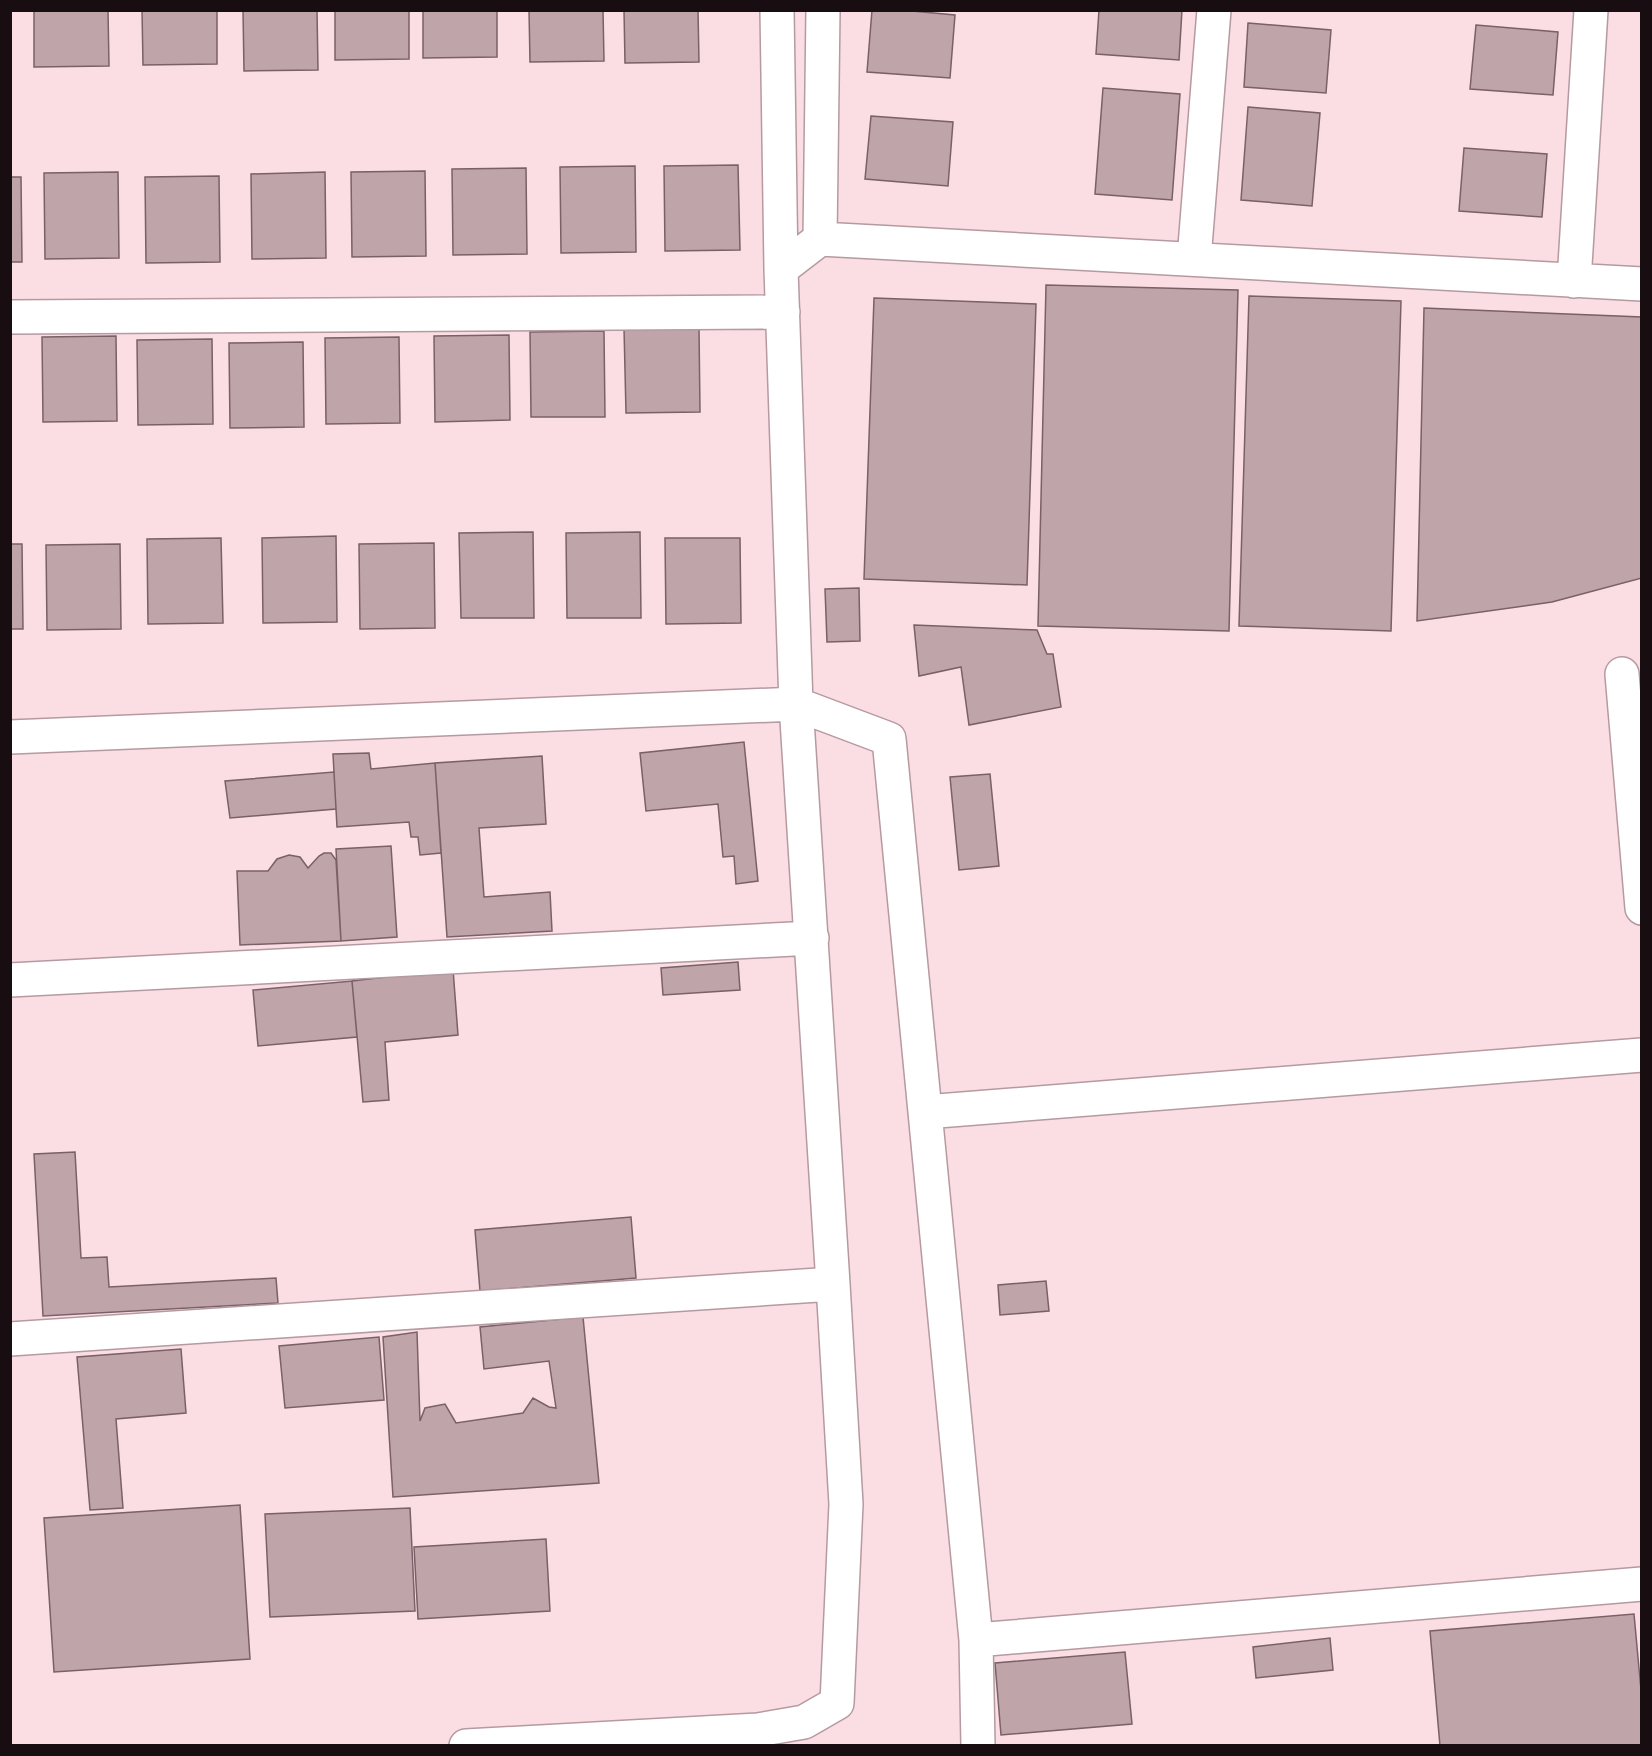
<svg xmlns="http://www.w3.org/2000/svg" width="1652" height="1756" viewBox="0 0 1652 1756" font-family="Merriweather,serif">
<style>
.building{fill:#bfa4aa;stroke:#796167;stroke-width:1.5}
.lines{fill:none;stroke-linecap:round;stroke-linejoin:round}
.street-casing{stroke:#b59aa0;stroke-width:36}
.street{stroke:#fff;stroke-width:33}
</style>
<rect width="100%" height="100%" fill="#fbdee4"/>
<path class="building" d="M 34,10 L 108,10 L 109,66 L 34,67 Z
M 142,10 L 217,10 L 217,64 L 143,65 Z
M 243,10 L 317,10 L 318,70 L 244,71 Z
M 335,10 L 409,10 L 409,59 L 335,60 Z
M 423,10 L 497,10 L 497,57 L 423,58 Z
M 529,10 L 603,10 L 604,61 L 530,62 Z
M 624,10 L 698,10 L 699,62 L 625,63 Z
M 872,10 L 901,10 L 955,15 L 950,78 L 867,72 Z
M 1099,10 L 1182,10 L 1179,60 L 1096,54 Z
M 1248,23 L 1331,30 L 1326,93 L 1244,87 Z
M 1476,25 L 1558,32 L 1553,95 L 1470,89 Z
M 1103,88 L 1180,94 L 1172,200 L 1095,194 Z
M 1248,107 L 1320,113 L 1312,206 L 1241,200 Z
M 871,116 L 953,122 L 948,186 L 865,179 Z
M 1464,148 L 1547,154 L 1542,217 L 1459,211 Z
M 738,165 L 740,250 L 665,251 L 664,166 Z
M 635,166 L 636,252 L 561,253 L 560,167 Z
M 526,168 L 527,254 L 453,255 L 452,169 Z
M 425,171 L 426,256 L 352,257 L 351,172 Z
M 118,172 L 119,258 L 45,259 L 44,173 Z
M 325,172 L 326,258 L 252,259 L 251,174 Z
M 219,176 L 220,262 L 146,263 L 145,177 Z
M 10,177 L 21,177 L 22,262 L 10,262 Z
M 1046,285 L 1238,290 L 1229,631 L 1038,626 Z
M 1249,296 L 1401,301 L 1391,631 L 1239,626 Z
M 874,298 L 1036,304 L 1027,585 L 864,579 Z
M 1424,308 L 1642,317 L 1642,578 L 1552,602 L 1417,621 Z
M 699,327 L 700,412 L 626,413 L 624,328 Z
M 604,331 L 605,417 L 531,417 L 530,332 Z
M 509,335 L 510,420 L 435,422 L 434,336 Z
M 116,336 L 117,421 L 43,422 L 42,337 Z
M 399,337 L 400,423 L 326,424 L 325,338 Z
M 212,339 L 213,424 L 138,425 L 137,340 Z
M 303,342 L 304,427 L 230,428 L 229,343 Z
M 533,532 L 534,618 L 461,618 L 459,533 Z
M 640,532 L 641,618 L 567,618 L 566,533 Z
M 336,536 L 337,622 L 263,623 L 262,538 Z
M 221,538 L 223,623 L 148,624 L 147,539 Z
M 665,538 L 740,538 L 741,623 L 666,624 Z
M 434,543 L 435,628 L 360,629 L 359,544 Z
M 10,544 L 22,544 L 23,629 L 10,629 Z
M 120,544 L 121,629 L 47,630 L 46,545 Z
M 859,588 L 860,641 L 827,642 L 825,589 Z
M 914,625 L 1037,630 L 1047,654 L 1053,654 L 1061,707 L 969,725 L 961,667 L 919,676 Z
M 744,742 L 758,881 L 736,884 L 734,856 L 723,857 L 718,804 L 646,811 L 640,753 Z
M 369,753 L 371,769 L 435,763 L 441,853 L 420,855 L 418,837 L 411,837 L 409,822 L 337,827 L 333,754 Z
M 542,756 L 546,824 L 479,828 L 484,897 L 550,892 L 552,931 L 447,937 L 435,763 Z
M 334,772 L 336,809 L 230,818 L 225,781 Z
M 990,774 L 999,866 L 959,870 L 950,777 Z
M 391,846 L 397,937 L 341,941 L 336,849 Z
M 324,853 L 331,853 L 336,860 L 341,941 L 240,945 L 237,871 L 268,871 L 277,859 L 289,855 L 300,857 L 308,868 L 319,856 Z
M 738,962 L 740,990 L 663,995 L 661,968 Z
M 453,969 L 458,1035 L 385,1042 L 389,1100 L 363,1102 L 352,981 Z
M 352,981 L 357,1037 L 258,1046 L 253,990 Z
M 75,1152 L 81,1258 L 107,1257 L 109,1287 L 276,1278 L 278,1303 L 43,1316 L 34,1154 Z
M 631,1217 L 636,1278 L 480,1291 L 475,1230 Z
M 1046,1281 L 1049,1311 L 1000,1315 L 998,1285 Z
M 583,1317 L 599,1483 L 393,1497 L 383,1337 L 417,1332 L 420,1421 L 425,1408 L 445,1404 L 456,1423 L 523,1413 L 533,1398 L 549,1407 L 556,1408 L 549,1361 L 484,1369 L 480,1327 Z
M 379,1337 L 384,1400 L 285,1408 L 279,1346 Z
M 181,1349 L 186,1413 L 116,1419 L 123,1508 L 90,1510 L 77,1357 Z
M 240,1505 L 250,1659 L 54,1672 L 44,1518 Z
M 410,1508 L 415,1611 L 270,1617 L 265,1514 Z
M 546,1539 L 550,1611 L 418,1619 L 414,1547 Z
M 1634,1614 L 1642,1701 L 1642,1746 L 1440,1746 L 1430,1631 Z
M 1330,1638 L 1333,1670 L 1256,1678 L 1253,1647 Z
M 1125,1652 L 1132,1724 L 1001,1735 L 995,1663 Z"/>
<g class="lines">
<g class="street-casing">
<path id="street" d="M 777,10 L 781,269
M 820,239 L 1642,284
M 1194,259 L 1214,10
M 1574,281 L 1591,10
M 10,317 L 783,312
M 1622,674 L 1642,908
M 10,737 L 796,704 L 889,739 L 976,1640 L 978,1746
M 10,980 L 812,938
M 925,1112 L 1642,1055
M 10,1339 L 833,1284
M 976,1640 L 1642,1584
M 466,1746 L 758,1730 L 804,1722 L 837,1703 L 846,1504 L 833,1284 L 796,704 L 781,269 L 820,239 L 823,10"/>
</g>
<use href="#street" class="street"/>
</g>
<rect width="1652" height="1756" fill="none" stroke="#180e11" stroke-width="24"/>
</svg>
